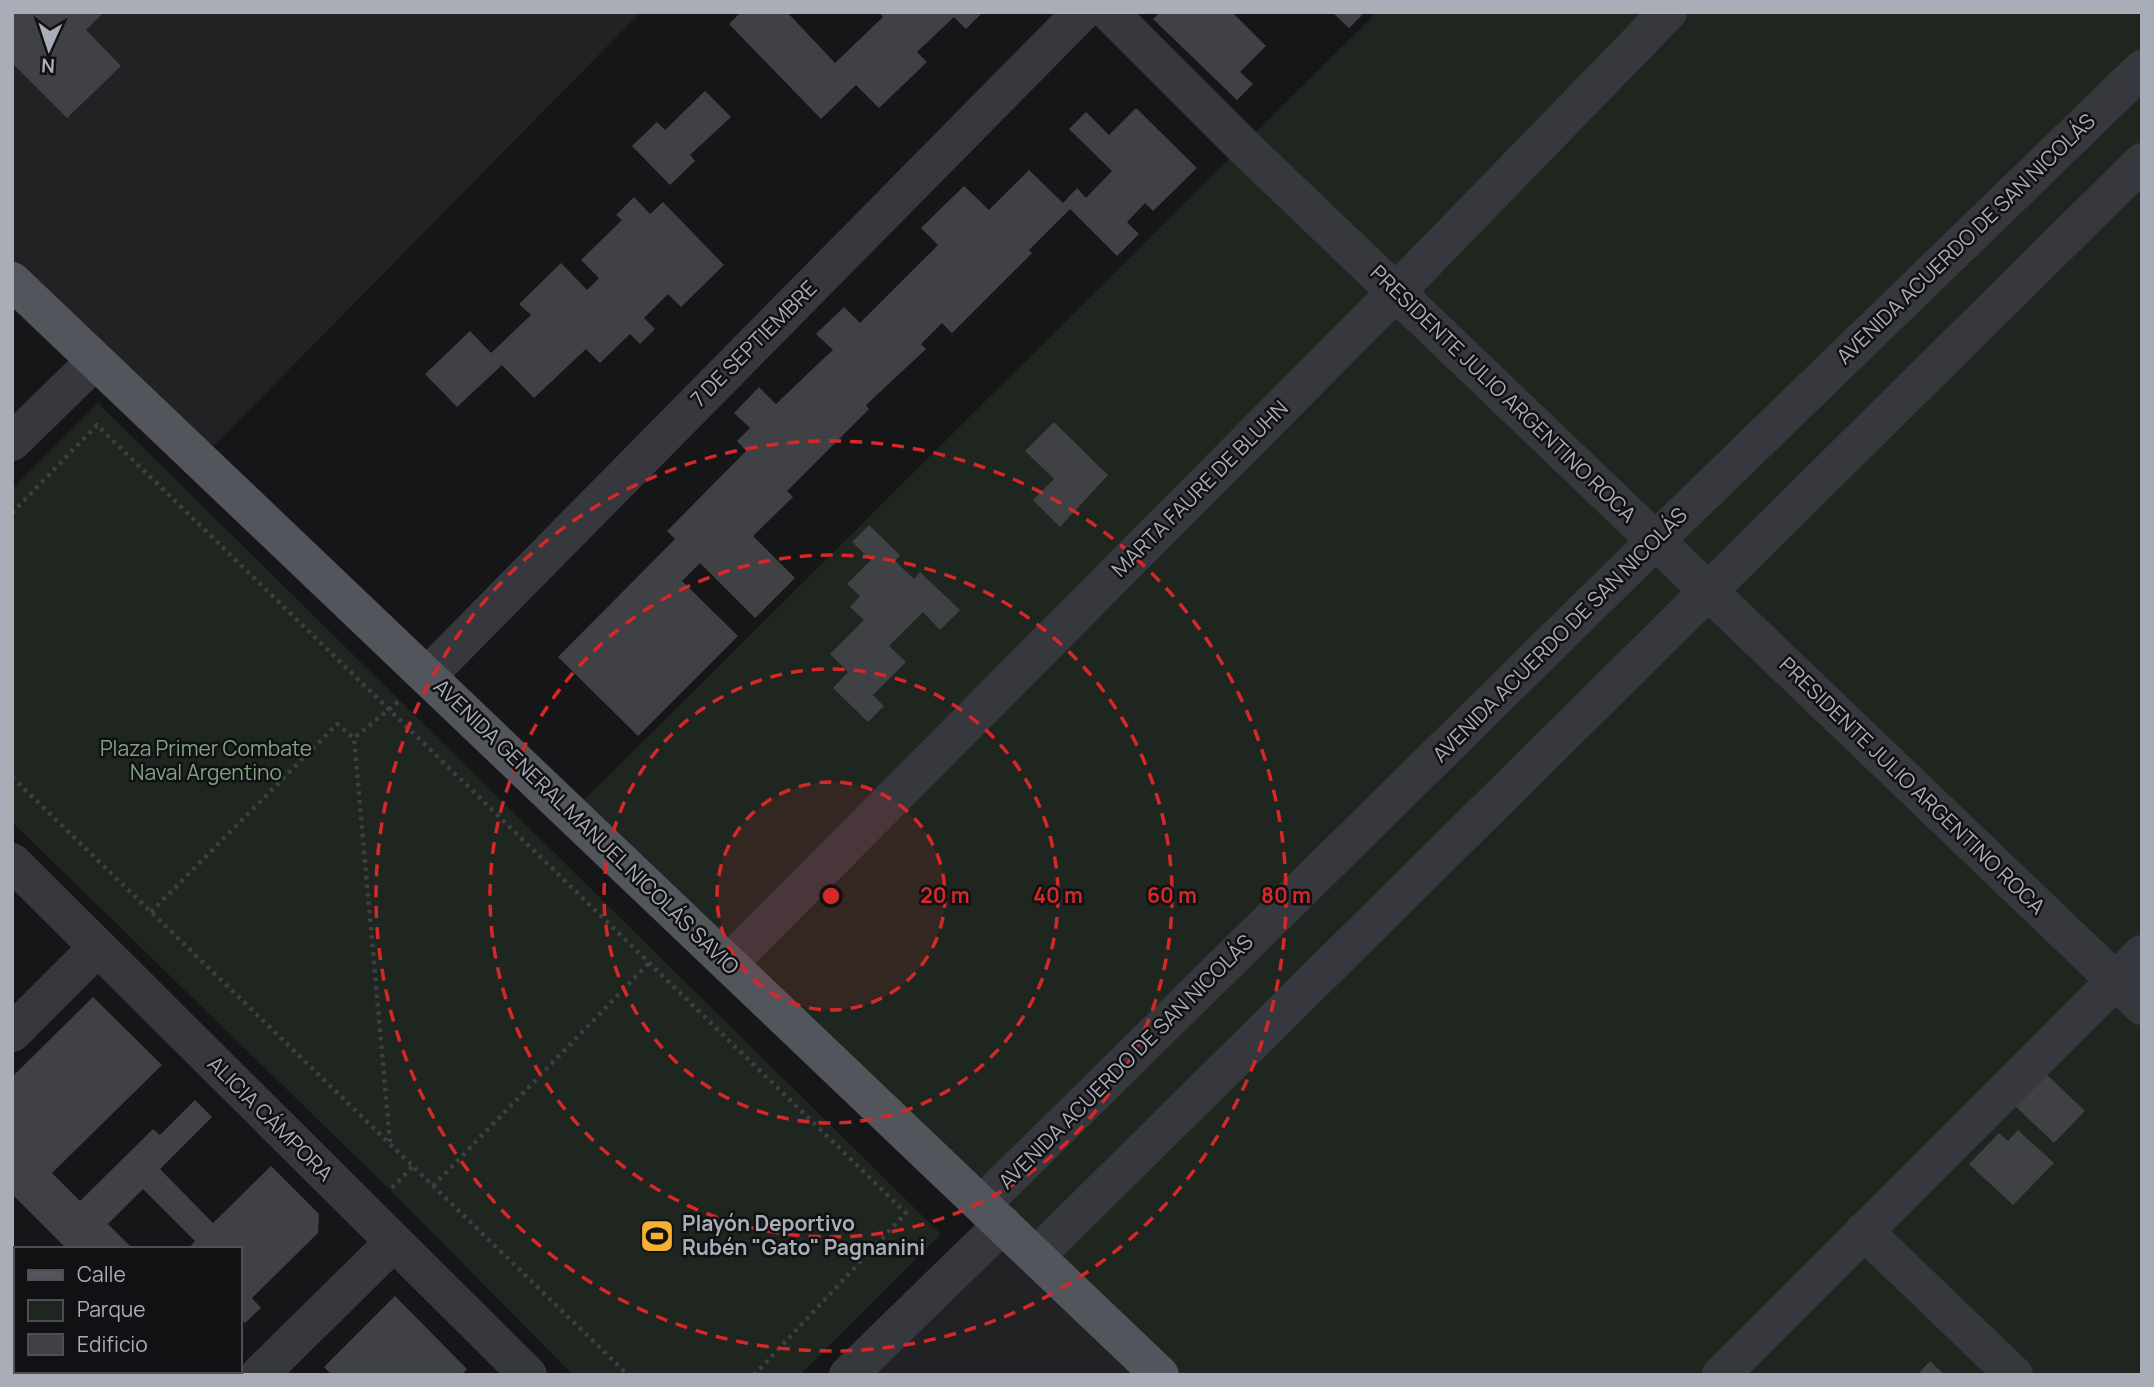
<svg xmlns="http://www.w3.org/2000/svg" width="2154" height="1387" viewBox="0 0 2154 1387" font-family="Manrope,sans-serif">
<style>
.built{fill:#222225}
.green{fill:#1e261f}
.building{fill:#404145}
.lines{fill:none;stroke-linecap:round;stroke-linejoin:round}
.path{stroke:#3d3f44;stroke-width:4.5;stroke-dasharray:3.5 5;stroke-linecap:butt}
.minor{stroke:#37383d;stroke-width:38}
.major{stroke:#53555c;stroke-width:38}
.ring{fill:none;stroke:#d62828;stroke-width:3.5;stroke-dasharray:12 9}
.labels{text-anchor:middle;stroke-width:5;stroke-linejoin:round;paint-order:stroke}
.street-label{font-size:21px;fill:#a8adb8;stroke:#111113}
.park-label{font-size:21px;fill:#7fa381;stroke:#111113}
.poi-label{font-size:21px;font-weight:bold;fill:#a8adb8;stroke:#111113;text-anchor:start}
.centre{fill:#d62828;stroke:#111113;stroke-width:3.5}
.ring-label{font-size:21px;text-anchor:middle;font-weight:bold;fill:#d62828;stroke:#111113;stroke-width:5;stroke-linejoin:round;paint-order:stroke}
</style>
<rect width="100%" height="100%" fill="#161618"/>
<path class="built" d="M 12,12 L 641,12 L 200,460 L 12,281 Z
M 1003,1224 L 1160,1375 L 848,1375 Z"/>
<path class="green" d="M 1377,12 L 2142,12 L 2142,1375 L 1160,1375 L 571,813 Z
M 98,403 L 941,1234 L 800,1375 L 573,1375 L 390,1190 L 12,822 L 12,489 Z"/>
<path class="building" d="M 12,12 L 104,12 L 86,30 L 121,66 L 67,118 L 12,63 Z
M 741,12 L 787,12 L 835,63 L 883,17 L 879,12 L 983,12 L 966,29 L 954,17 L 917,52 L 927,62 L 879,108 L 856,85 L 821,119 L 729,24 Z
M 1160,12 L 1232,12 L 1266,46 L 1240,72 L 1253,84 L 1237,100 L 1153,19 Z
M 1332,12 L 1365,12 L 1349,28 Z
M 705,91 L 731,117 L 690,155 L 695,161 L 670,185 L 632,146 L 657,122 L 665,130 Z
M 1136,108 L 1197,168 L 1153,211 L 1145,203 L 1127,222 L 1139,234 L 1117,256 L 1070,209 L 1029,250 L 1032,253 L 952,333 L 942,323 L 921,344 L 926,349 L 866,405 L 869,409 L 787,491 L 793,497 L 753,536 L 795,578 L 755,618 L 700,563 L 682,581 L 738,636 L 638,736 L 558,657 L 675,539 L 667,531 L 746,451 L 737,441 L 750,428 L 734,413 L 759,387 L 776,404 L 821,361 L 833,350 L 816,334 L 844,307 L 860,323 L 938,245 L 921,228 L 964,186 L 989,210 L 1029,170 L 1063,203 L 1077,188 L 1086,198 L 1112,171 L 1069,129 L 1086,112 L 1109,135 Z
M 634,197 L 650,214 L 663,202 L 724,265 L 681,307 L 668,294 L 644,318 L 655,329 L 640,344 L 630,334 L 600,363 L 586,349 L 534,398 L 502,365 L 457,407 L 425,374 L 470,331 L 491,353 L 531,315 L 519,304 L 561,263 L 587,290 L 599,278 L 581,260 L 622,220 L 616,215 Z
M 1054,422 L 1108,475 L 1060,527 L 1033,500 L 1054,479 L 1025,451 Z
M 869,525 L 900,555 L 895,561 L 914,579 L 920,572 L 960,610 L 940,630 L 923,612 L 889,646 L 906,662 L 873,695 L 884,706 L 868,722 L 833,688 L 848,672 L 830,654 L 864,620 L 850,607 L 860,596 L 847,584 L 871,560 L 852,542 Z
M 93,997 L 162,1065 L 52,1173 L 80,1201 L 153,1129 L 160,1135 L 195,1100 L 212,1117 L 160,1169 L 213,1223 L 271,1166 L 319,1214 L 318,1233 L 252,1298 L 261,1308 L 245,1323 L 240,1318 L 240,1249 L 188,1249 L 195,1241 L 143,1189 L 108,1224 L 133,1249 L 67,1249 L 12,1194 L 12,1077 Z
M 2044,1072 L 2085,1111 L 2054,1143 L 2013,1104 Z
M 2018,1130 L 2054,1163 L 2013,1205 L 1969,1164 L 1999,1133 L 2008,1141 Z
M 395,1296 L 467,1369 L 461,1375 L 332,1375 L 324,1367 Z
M 1930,1361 L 1945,1375 L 1917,1375 Z"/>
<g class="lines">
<path class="path" d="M 12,513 L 97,425 L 906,1213 L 754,1375
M 12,777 L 628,1375
M 151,912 L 337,724 L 354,738
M 390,1142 L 354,738 L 399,701
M 433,1186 L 649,963
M 392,1188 L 413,1166"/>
<path class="minor" d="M 1109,12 L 1241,144 L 2142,1006
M 12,442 L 95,361
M 427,676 L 1082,12
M 12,862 L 528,1375
M 729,963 L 1396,292 L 1668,12
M 12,1033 L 97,948
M 982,1204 L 1656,540 L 2142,69
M 1864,1231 L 2014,1375
M 1036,1256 L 2142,162
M 12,1269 L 16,1272
M 121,1371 L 124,1375
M 259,1375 L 394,1242
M 848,1375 L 1003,1224
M 1721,1375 L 2142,954"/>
<path class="major" d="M 12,281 L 1160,1375"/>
</g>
<circle cx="831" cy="896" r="114" fill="#d62828" fill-opacity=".12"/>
<g class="ring">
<circle cx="831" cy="896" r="114"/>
<circle cx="831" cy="896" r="227"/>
<circle cx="831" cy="896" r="341"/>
<circle cx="831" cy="896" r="455"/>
</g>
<defs>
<g id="stadium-square" transform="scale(1.75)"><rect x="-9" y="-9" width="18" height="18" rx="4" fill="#f2b134" stroke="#111113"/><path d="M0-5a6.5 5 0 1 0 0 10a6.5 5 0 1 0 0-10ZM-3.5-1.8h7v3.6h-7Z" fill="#111"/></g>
</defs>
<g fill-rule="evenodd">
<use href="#stadium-square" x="657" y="1236"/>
</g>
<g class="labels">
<g class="street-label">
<text transform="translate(1966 239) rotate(-44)" y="7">AVENIDA ACUERDO DE SAN NICOLÁS</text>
<text transform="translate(754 344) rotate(-45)" y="7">7 DE SEPTIEMBRE</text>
<text transform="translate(1503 394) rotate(44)" y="7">PRESIDENTE JULIO ARGENTINO ROCA</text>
<text transform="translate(1200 489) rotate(-45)" y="7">MARTA FAURE DE BLUHN</text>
<text transform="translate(1560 635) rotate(-45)" y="7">AVENIDA ACUERDO DE SAN NICOLÁS</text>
<text transform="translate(1912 786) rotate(44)" y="7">PRESIDENTE JULIO ARGENTINO ROCA</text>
<text transform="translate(586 827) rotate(44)" y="7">AVENIDA GENERAL MANUEL NICOLÁS SAVIO</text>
<text transform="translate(1126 1062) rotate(-45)" y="7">AVENIDA ACUERDO DE SAN NICOLÁS</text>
<text transform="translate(270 1119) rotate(45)" y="7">ALICIA CÁMPORA</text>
</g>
<g class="park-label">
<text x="206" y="756">Plaza Primer Combate<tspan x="206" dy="24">Naval Argentino</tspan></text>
</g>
<g class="poi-label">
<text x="682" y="1231">Playón Deportivo<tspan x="682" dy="24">Rubén "Gato" Pagnanini</tspan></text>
</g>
</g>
<circle cx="831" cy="896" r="10" class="centre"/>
<g class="ring-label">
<text x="945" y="903">20 m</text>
<text x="1058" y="903">40 m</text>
<text x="1172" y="903">60 m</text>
<text x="1286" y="903">80 m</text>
</g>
<rect width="2154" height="1387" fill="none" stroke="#a8adb8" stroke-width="28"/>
<rect x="14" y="1247" width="228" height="126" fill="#111113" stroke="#4d4f55" stroke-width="2"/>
<rect x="28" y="1270" width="35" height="10" fill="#53555c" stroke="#4d4f55" stroke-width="2"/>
<text x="77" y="1282" font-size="21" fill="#a8adb8">Calle</text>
<rect x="28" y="1300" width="35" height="21" fill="#1e261f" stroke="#4d4f55" stroke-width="2"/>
<text x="77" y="1317" font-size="21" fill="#a8adb8">Parque</text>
<rect x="28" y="1334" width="35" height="21" fill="#404145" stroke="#4d4f55" stroke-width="2"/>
<text x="77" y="1352" font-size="21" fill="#a8adb8">Edificio</text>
<g transform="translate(49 49) rotate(183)" stroke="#111113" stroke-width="5" paint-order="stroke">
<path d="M0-5L12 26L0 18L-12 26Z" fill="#a8adb8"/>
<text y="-10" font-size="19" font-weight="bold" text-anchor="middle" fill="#a8adb8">N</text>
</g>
</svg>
